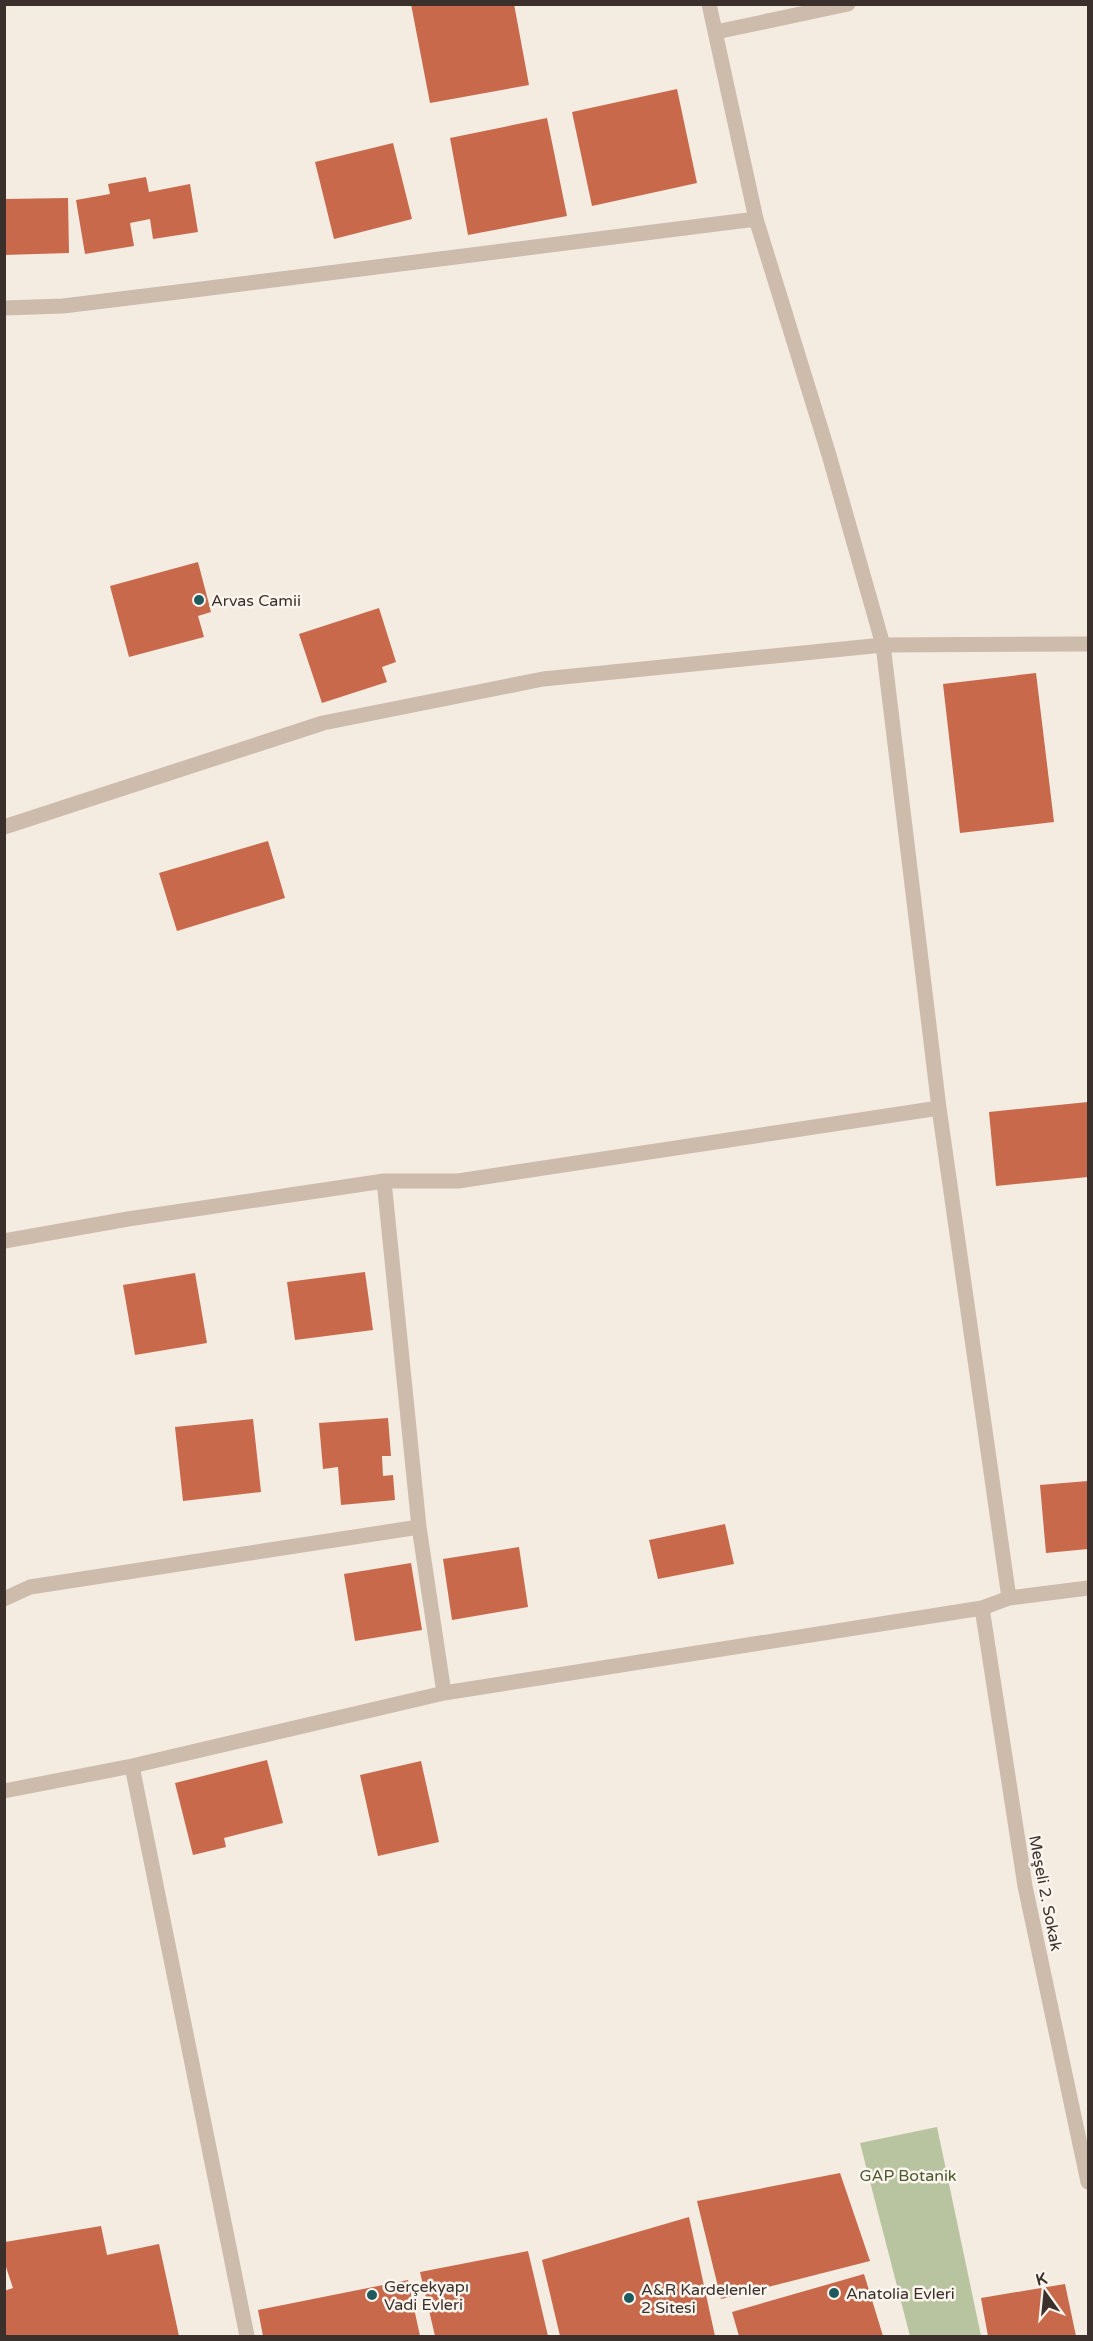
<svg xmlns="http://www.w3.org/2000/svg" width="1093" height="2341" viewBox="0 0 1093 2341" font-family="'Varela Round',sans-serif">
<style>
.green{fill:#b8c4a0}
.building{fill:#c8694b}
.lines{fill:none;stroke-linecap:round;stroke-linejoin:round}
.minor{stroke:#cdbbac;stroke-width:15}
.poi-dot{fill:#1f5a5e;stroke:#fbf5ee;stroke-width:2}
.labels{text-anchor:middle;stroke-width:5;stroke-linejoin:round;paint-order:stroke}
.poi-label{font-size:16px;fill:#3b302b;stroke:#fbf5ee;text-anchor:start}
.street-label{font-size:16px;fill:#3b302b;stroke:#fbf5ee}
.park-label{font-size:16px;fill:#4a5a2e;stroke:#fbf5ee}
</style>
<rect width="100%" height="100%" fill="#f4ebe1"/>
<path class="green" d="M 937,2127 L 981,2336 L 910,2336 L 860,2143 Z"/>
<path class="building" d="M 411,4 L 514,4 L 529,85 L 430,103 Z
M 677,89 L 697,183 L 592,206 L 572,112 Z
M 547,118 L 567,216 L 468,235 L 450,138 Z
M 393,143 L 412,219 L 334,239 L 315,162 Z
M 146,177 L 149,192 L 190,184 L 198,232 L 153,239 L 150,219 L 130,223 L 134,246 L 85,254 L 76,200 L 110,194 L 108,184 Z
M 68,198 L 69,253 L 4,255 L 4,199 Z
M 198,562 L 211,612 L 198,616 L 204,637 L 129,657 L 110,586 Z
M 379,608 L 396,662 L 382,667 L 387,682 L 322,703 L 299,634 Z
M 1036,673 L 1054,822 L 960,833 L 943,684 Z
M 268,841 L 285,898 L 177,931 L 159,873 Z
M 1088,1102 L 1088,1177 L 996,1186 L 989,1112 Z
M 365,1272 L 373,1330 L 295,1340 L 287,1282 Z
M 195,1273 L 207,1343 L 135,1355 L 123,1285 Z
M 388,1418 L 391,1456 L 382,1456 L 383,1476 L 393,1475 L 395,1500 L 341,1505 L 338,1467 L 323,1469 L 319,1423 Z
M 253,1419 L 261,1492 L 183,1501 L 175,1427 Z
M 1088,1481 L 1088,1549 L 1046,1553 L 1040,1485 Z
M 725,1524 L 734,1564 L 658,1579 L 649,1540 Z
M 519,1547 L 528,1607 L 452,1620 L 443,1559 Z
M 411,1563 L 422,1630 L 355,1641 L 344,1574 Z
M 267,1760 L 283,1823 L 224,1838 L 226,1847 L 193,1855 L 175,1783 Z
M 421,1761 L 439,1842 L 378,1856 L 360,1775 Z
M 840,2173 L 870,2261 L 721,2299 L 697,2201 Z
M 689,2217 L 715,2336 L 560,2336 L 542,2260 Z
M 101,2226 L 107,2255 L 159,2244 L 179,2336 L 4,2336 L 4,2291 L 13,2288 L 5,2264 L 5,2242 Z
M 528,2251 L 548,2336 L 435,2336 L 420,2272 Z
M 864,2274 L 883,2336 L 739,2336 L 732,2312 Z
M 408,2280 L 420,2336 L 263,2336 L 258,2310 Z
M 1065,2284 L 1076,2336 L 988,2336 L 981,2298 Z"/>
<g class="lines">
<path class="minor" d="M 709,4 L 756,219 L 829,455 L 883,645 L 939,1108 L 1009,1598
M 716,32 L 848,4
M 4,308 L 63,306 L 194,290 L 756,219
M 4,827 L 323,723 L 543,679 L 883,645 L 1088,644
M 384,1181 L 419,1527 L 444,1693
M 4,1241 L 128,1219 L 384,1181 L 458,1181 L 939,1108
M 4,1599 L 30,1587 L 419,1527
M 982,1608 L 1025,1886 L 1088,2182
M 132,1766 L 247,2336
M 4,1791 L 132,1766 L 444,1693 L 982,1608 L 1009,1598 L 1088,1588"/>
</g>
<g class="poi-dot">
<circle cx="199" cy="600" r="6"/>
<circle cx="834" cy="2293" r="6"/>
<circle cx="372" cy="2295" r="6"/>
<circle cx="629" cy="2298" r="6"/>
</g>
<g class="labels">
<g class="poi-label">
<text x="211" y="606">Arvas Camii</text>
<text x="384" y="2292">Gerçekyapı<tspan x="384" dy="18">Vadi Evleri</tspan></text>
<text x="641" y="2295">A&amp;R Kardelenler<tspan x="641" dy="18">2 Sitesi</tspan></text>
<text x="846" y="2299">Anatolia Evleri</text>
</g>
<g class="street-label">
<text transform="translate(1046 1893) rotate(79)" y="6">Meşeli 2. Sokak</text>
</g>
<g class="park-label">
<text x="908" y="2181">GAP Botanik</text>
</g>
</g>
<rect width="1093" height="2341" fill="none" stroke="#3b302b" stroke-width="12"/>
<g transform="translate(1045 2293) rotate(345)" stroke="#fbf5ee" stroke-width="4.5" paint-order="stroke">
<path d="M0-4.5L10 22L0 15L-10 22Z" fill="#3b302b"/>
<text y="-9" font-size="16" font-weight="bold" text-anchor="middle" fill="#3b302b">K</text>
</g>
</svg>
